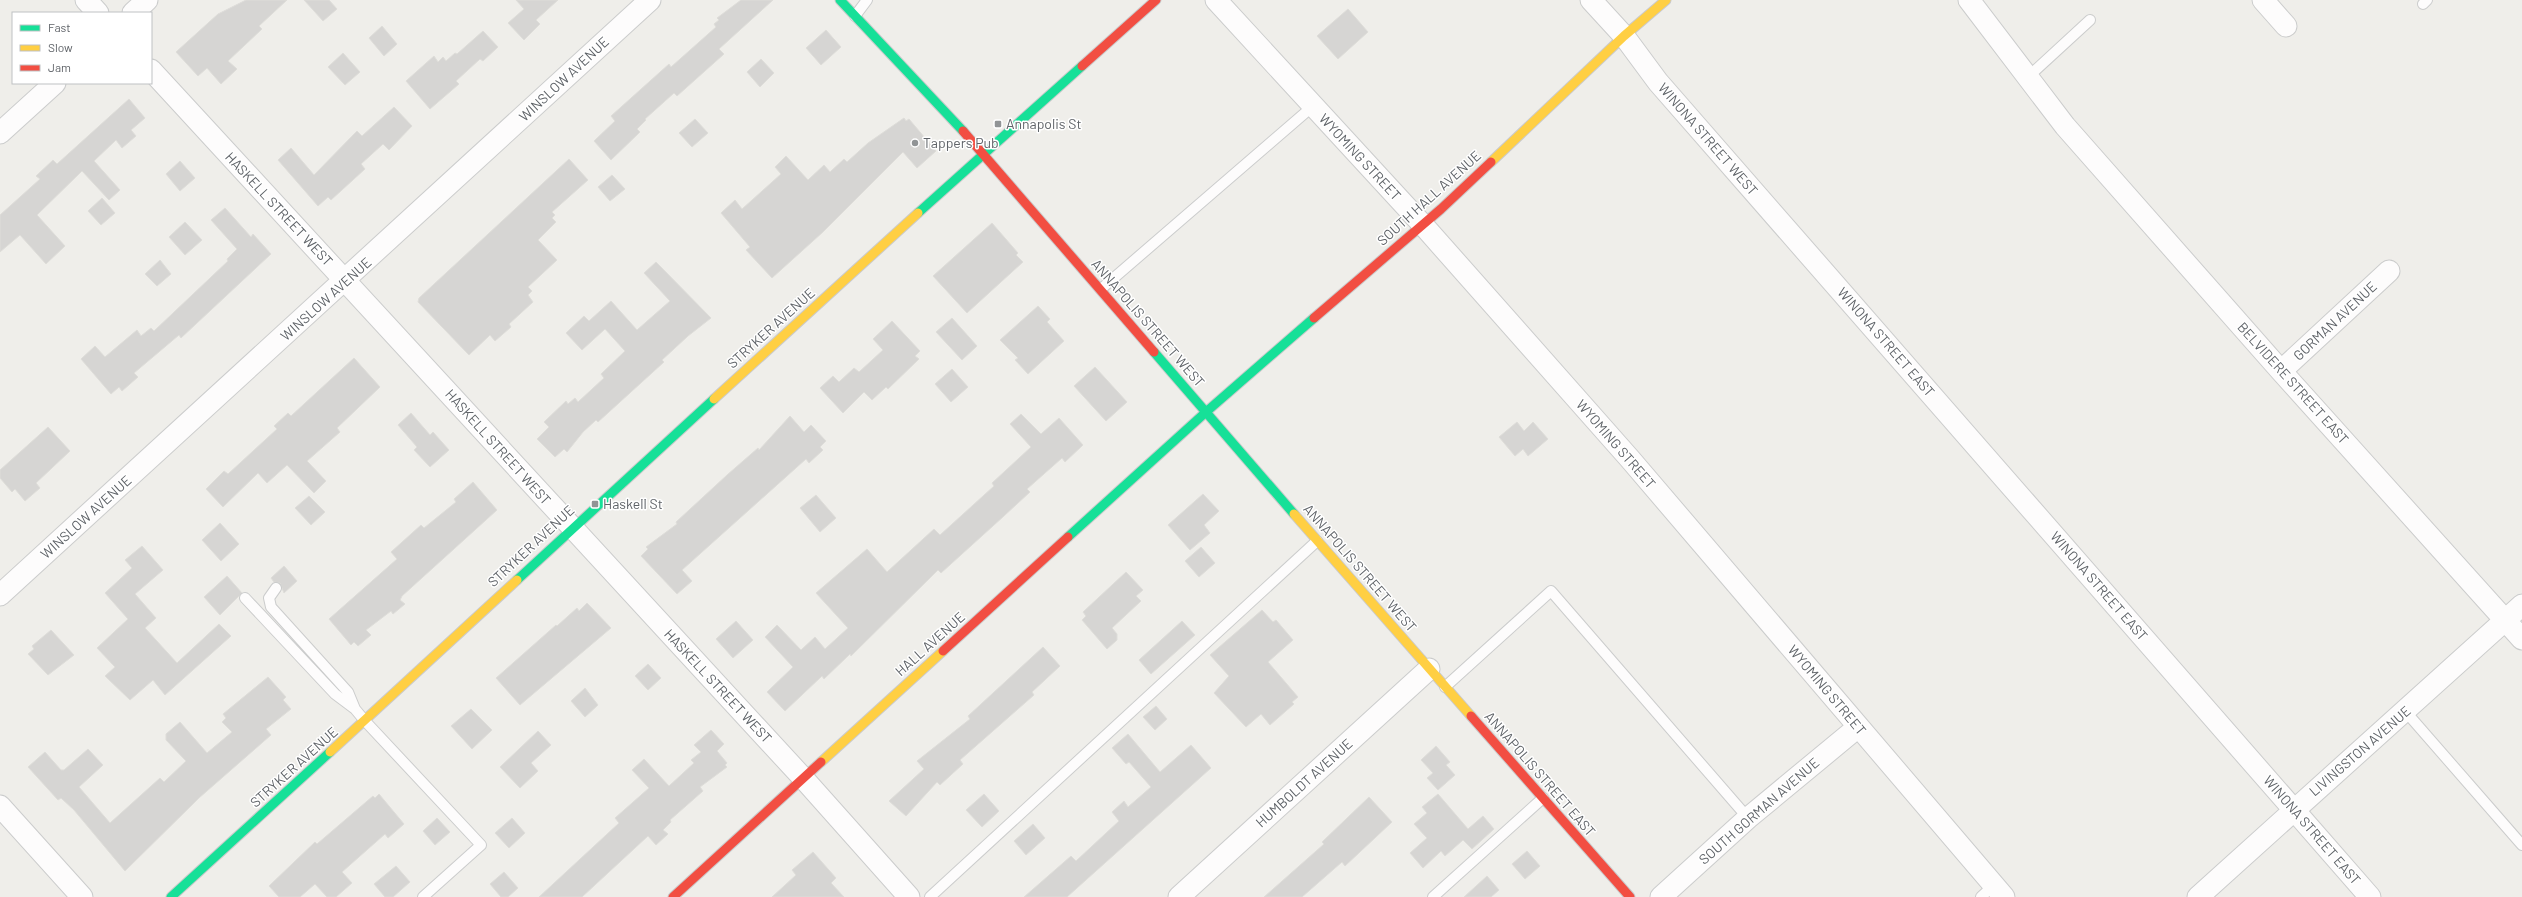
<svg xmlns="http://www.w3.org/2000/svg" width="2522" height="897" viewBox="0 0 2522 897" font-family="Barlow,sans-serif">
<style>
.building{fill:#d6d5d3;stroke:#deddd9}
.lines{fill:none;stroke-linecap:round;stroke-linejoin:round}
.lane-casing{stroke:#cbcccc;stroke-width:12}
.street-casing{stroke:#cbcccc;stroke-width:23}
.fast-casing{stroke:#cacacb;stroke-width:11}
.slow-casing{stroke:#cacacb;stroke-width:11}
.jam-casing{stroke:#cacacb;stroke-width:11}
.lane{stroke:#fdfcfc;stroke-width:10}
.street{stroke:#fdfcfc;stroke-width:21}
.fast{stroke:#16e098;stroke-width:9}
.slow{stroke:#ffcf43;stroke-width:9}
.jam{stroke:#f24e42;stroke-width:9}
.poi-dot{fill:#919496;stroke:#fff;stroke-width:1.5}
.labels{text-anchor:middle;stroke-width:3;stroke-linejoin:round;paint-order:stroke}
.street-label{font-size:14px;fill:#5f6368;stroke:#fff}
.poi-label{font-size:14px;fill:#5f6368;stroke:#fff;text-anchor:start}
</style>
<rect width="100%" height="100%" fill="#efeeea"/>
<path class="building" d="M 246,0 L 287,0 L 259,26 L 262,29 L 228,61 L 237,69 L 221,84 L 207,68 L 198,76 L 176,52 L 218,14 Z
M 304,0 L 329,0 L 337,9 L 323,21 Z
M 516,0 L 558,0 L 536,20 L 540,24 L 524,40 L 508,23 L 524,9 Z
M 741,0 L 773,0 L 719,49 L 724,54 L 677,96 L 674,93 L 645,119 L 646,120 L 637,129 L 640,132 L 611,160 L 594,141 L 615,121 L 611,116 L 669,64 L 671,67 L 716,27 L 714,24 L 719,20 L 717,18 Z
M 1348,9 L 1368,32 L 1338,59 L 1317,36 Z
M 382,26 L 397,44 L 384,56 L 369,38 Z
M 826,30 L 841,47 L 821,65 L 806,48 Z
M 483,31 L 498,47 L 483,61 L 480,59 L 456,81 L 459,84 L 430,109 L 406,81 L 434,56 L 438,62 L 443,57 L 446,61 L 455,53 L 457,54 Z
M 343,53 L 360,72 L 345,85 L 328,67 Z
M 761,59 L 774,73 L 760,87 L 747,72 Z
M 129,99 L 145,118 L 131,130 L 136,136 L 122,148 L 116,140 L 94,161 L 120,190 L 109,200 L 82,171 L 37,215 L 65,246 L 46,264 L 20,235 L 0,252 L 0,215 L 40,179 L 36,176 L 53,160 L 57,164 Z
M 394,107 L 412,126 L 389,150 L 383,144 L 361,164 L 365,169 L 331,200 L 328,197 L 318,206 L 278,160 L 291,148 L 314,175 L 357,131 L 362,136 Z
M 904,118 L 906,121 L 909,119 L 936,151 L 917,168 L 903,152 L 823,232 L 772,278 L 746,250 L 750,247 L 721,213 L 735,200 L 742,209 L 781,174 L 775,167 L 786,156 L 808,180 L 824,165 L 830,172 L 844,159 L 847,162 L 868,143 Z
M 695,119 L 708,133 L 692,147 L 679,133 Z
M 569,159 L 588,180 L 552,212 L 555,215 L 552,218 L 556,222 L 538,240 L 557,260 L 528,287 L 532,291 L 528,295 L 533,302 L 509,324 L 511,327 L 495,341 L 490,335 L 469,355 L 418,302 L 419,298 Z
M 180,161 L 195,178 L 180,191 L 166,174 Z
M 612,175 L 625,189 L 610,201 L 598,187 Z
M 102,198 L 115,213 L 101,225 L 88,211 Z
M 225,208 L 251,237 L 253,234 L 271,254 L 181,338 L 179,335 L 134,373 L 138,377 L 122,391 L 119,387 L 111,394 L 81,359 L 95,346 L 105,357 L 137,330 L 141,336 L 151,328 L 154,331 L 228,261 L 227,259 L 237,249 L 211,220 Z
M 185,222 L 202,240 L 185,255 L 169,237 Z
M 992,223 L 1018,253 L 1016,255 L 1023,262 L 967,313 L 933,276 Z
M 160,260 L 171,274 L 157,286 L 145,274 Z
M 656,262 L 711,318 L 688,336 L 662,360 L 664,362 L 598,422 L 596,420 L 583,432 L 567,452 L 564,449 L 555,457 L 537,439 L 549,427 L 544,422 L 566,401 L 568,404 L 575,398 L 578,402 L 604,378 L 601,374 L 625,351 L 605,329 L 582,350 L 566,333 L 584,316 L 589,321 L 611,301 L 637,330 L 670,301 L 644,273 Z
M 1038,306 L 1050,319 L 1047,322 L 1064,341 L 1028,374 L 1015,360 L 1018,358 L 1000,340 Z
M 952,318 L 977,346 L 962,360 L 936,332 Z
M 892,321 L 920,351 L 915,356 L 919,359 L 888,389 L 886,387 L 872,400 L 864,392 L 843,413 L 820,388 L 833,376 L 839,382 L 854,368 L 859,372 L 883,350 L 873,339 Z
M 354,358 L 380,387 L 337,428 L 340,432 L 307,461 L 326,481 L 314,493 L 287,465 L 267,483 L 258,473 L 223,507 L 206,489 L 224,471 L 228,474 L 277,429 L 274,426 L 288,413 L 291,416 Z
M 1095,367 L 1127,402 L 1106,421 L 1074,386 Z
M 952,369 L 968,387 L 951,402 L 935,384 Z
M 411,413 L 430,435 L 433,432 L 449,450 L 430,467 L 414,450 L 417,447 L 398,425 Z
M 1021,414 L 1041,434 L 1059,418 L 1083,445 L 1065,462 L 1062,458 L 1027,489 L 1030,492 L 1004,516 L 941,573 L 938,570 L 851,656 L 850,654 L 824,679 L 822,676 L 785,711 L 767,692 L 793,667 L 765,637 L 777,625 L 801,650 L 815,637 L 825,649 L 848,628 L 816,593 L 867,549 L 887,572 L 934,529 L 940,535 L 994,486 L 992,483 L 1031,447 L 1010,424 Z
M 790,416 L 804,432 L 811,425 L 826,441 L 820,447 L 823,450 L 809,463 L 806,459 L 682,570 L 692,581 L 677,594 L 641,556 L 648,549 L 646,547 L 677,524 L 676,522 L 727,475 L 758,448 L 759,450 Z
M 1517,422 L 1524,431 L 1533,422 L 1548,439 L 1528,456 L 1523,449 L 1515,456 L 1499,437 Z
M 48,427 L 70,451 L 36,483 L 40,488 L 25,501 L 15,489 L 12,492 L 0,478 L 0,470 Z
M 473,482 L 497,510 L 402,596 L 400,600 L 405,604 L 393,614 L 391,611 L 366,630 L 371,635 L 358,646 L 354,642 L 351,645 L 329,619 L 397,559 L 391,552 L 421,525 L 424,528 L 456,502 L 454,499 Z
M 1203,494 L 1219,511 L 1204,525 L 1210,533 L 1190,550 L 1168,525 Z
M 816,495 L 836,518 L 820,532 L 800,508 Z
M 309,496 L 325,512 L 311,525 L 295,508 Z
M 220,523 L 239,544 L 221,561 L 202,540 Z
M 142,546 L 163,570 L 135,594 L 156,618 L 145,628 L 177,663 L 219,624 L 231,636 L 165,695 L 153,680 L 130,700 L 105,676 L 115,667 L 97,648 L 128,619 L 105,593 L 132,568 L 125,560 Z
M 1201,547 L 1215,563 L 1199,577 L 1185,561 Z
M 284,566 L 297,581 L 284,593 L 280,583 L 274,582 L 271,578 Z
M 1126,572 L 1143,590 L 1136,596 L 1141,601 L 1112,628 L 1117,634 L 1117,640 L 1107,649 L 1082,620 L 1086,616 L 1083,612 Z
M 227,576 L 242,593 L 220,615 L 204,597 Z
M 587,603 L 611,628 L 520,705 L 496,678 L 556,625 L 557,626 L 577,608 L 579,611 Z
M 1262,610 L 1273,622 L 1276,620 L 1293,640 L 1268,662 L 1298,697 L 1292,702 L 1294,704 L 1270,725 L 1261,714 L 1246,727 L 1214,693 L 1229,676 L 1210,655 Z
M 736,621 L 753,640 L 733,658 L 716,639 Z
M 1182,621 L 1195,635 L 1151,674 L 1139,660 Z
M 51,630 L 74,655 L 48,675 L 28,654 L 34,649 L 32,646 Z
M 1043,647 L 1060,666 L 1032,692 L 1034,695 L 960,760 L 963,764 L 940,785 L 937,782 L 906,816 L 889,801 L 924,769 L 917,761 L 970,719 L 968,716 Z
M 648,664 L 661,678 L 648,690 L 635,676 Z
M 268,677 L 286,697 L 283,700 L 291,709 L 266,729 L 271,735 L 199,798 L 125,871 L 74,810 L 61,798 L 58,800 L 28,767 L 45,752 L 61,770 L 64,770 L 88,749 L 103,765 L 79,787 L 110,823 L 160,778 L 164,782 L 186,761 L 166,740 L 166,734 L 180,722 L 207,753 L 232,732 L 222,722 L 226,718 L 223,714 Z
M 585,688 L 598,705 L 585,717 L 571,701 Z
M 1156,706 L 1167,719 L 1155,730 L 1143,717 Z
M 471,709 L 492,730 L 472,749 L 451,726 Z
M 711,730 L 724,744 L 717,751 L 727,763 L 725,765 L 727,767 L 700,787 L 703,791 L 670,820 L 671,822 L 663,830 L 668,834 L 656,845 L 648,836 L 582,897 L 539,897 L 619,823 L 615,818 L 649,788 L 632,770 L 644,759 L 669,786 L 694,763 L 691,760 L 701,752 L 694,745 Z
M 538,731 L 551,745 L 531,763 L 538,771 L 520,788 L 500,767 Z
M 1128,734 L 1160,772 L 1191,745 L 1211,768 L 1067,897 L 1024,897 L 1071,856 L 1076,861 L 1119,821 L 1112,812 L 1124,801 L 1128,807 L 1151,787 L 1129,762 L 1126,764 L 1112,748 Z
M 1436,746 L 1450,762 L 1446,765 L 1455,775 L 1438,790 L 1427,778 L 1433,773 L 1421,760 Z
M 379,794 L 404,824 L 388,838 L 385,834 L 342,872 L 352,883 L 336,897 L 327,897 L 315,884 L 300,897 L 279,897 L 269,886 L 315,842 L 317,844 L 373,796 L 375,798 Z
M 984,794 L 999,811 L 982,827 L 966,810 Z
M 1438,794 L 1468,829 L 1483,816 L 1494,829 L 1472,849 L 1463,840 L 1445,856 L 1441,851 L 1423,868 L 1410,853 L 1427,838 L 1414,824 L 1427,813 L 1422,807 Z
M 1369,797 L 1392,822 L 1345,866 L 1342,862 L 1302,897 L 1264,897 L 1324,844 L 1322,842 Z
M 437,818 L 450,832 L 435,845 L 423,831 Z
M 512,818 L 525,833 L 509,848 L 495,833 Z
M 1033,824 L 1045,838 L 1026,855 L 1014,841 Z
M 1527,851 L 1540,866 L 1525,879 L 1512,864 Z
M 813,852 L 836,878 L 831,883 L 844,897 L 772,897 L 796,875 L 792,870 Z
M 396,866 L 410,882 L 393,897 L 385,897 L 374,884 Z
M 504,872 L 518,888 L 508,897 L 501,897 L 490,884 Z
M 1487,876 L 1499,890 L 1491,897 L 1464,897 Z"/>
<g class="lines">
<g class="lane-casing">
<path id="lane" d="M 2423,4 L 2427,0
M 855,16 L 867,0
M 2028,77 L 2090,20
M 1101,289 L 1313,106
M 276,588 L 269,598 L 271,607 L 348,692 L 355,709 L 365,721 L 481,845 L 423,897
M 245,598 L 335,694 L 355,709
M 1445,687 L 1551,591 L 1748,818
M 2406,712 L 2522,845
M 930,897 L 1317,541
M 1433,897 L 1543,798
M 1981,897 L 1994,885"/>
</g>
<g class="street-casing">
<path id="street" d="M 86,0 L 98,13
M 1216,0 L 1423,225 L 1630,459 L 2004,897
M 1591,0 L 1624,36 L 1658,82 L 2370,897
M 1969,0 L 2065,126 L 2281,371 L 2522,639
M 2263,0 L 2286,26
M 133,13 L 147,0
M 151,70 L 803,778 L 909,897
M 0,133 L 55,83
M 2281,371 L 2389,271
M 0,595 L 650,0
M 0,806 L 82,897
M 1179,897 L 1429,669
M 1661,897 L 1748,818 L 1858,727
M 2198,897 L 2522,605"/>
</g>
<g class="fast-casing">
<path id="fast" d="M 840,0 L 963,131
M 918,213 L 1082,66
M 1154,352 L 1294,514
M 1068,537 L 1206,412 L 1314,318
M 517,580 L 714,399
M 171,897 L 330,752"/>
</g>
<g class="slow-casing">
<path id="slow" d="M 1491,162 L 1624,36 L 1666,0
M 714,399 L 918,213
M 1294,514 L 1471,716
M 330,752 L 517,580
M 821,762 L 943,651"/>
</g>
<g class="jam-casing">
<path id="jam" d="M 1082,66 L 1156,0
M 963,131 L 1154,352
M 1314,318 L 1441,209 L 1491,162
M 943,651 L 1068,537
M 1471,716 L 1630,897
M 673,897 L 821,762"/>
</g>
<use href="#lane" class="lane"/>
<use href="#street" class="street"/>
<use href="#fast" class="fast"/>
<use href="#slow" class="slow"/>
<use href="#jam" class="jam"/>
</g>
<g class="poi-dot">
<rect x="994" y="120" width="8" height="8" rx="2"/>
<circle cx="915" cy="143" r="4"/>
<rect x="591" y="500" width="8" height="8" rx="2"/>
</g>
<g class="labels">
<g class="street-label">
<text transform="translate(564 79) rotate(-43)" y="5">WINSLOW AVENUE</text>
<text transform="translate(1708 139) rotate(49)" y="5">WINONA STREET WEST</text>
<text transform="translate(1360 157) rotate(47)" y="5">WYOMING STREET</text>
<text transform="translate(1429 198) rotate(-42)" y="5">SOUTH HALL AVENUE</text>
<text transform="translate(279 209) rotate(47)" y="5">HASKELL STREET WEST</text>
<text transform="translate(326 299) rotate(-42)" y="5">WINSLOW AVENUE</text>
<text transform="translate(2335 321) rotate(-43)" y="5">GORMAN AVENUE</text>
<text transform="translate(1148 323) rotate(49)" y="5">ANNAPOLIS STREET WEST</text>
<text transform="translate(771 328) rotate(-42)" y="5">STRYKER AVENUE</text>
<text transform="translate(1886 342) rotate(49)" y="5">WINONA STREET EAST</text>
<text transform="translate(2293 383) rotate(48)" y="5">BELVIDERE STREET EAST</text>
<text transform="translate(1616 444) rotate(49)" y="5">WYOMING STREET</text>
<text transform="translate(498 447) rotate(48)" y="5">HASKELL STREET WEST</text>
<text transform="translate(86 517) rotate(-42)" y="5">WINSLOW AVENUE</text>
<text transform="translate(531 546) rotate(-43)" y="5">STRYKER AVENUE</text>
<text transform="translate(1360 568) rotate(49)" y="5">ANNAPOLIS STREET WEST</text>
<text transform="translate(2099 586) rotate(49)" y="5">WINONA STREET EAST</text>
<text transform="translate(930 644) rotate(-42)" y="5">HALL AVENUE</text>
<text transform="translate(718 686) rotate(47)" y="5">HASKELL STREET WEST</text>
<text transform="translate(1827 690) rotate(50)" y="5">WYOMING STREET</text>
<text transform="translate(2360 751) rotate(-41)" y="5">LIVINGSTON AVENUE</text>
<text transform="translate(294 767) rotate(-42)" y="5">STRYKER AVENUE</text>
<text transform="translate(1540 774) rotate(49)" y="5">ANNAPOLIS STREET EAST</text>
<text transform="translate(1304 783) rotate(-42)" y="5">HUMBOLDT AVENUE</text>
<text transform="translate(1759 811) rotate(-41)" y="5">SOUTH GORMAN AVENUE</text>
<text transform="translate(2312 830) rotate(49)" y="5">WINONA STREET EAST</text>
</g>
<g class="poi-label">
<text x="1006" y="129">Annapolis St</text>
<text x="923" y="148">Tappers Pub</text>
<text x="603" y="509">Haskell St</text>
</g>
</g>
<rect x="12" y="12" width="140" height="72" fill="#ffffff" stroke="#bfc1c3"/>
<rect x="20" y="25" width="20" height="6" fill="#16e098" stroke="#bfc1c3"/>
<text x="48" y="32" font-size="12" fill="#5f6368">Fast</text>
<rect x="20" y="45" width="20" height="6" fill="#ffcf43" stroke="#bfc1c3"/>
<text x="48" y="52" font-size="12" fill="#5f6368">Slow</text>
<rect x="20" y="65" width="20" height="6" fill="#f24e42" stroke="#bfc1c3"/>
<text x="48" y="72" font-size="12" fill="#5f6368">Jam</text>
</svg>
